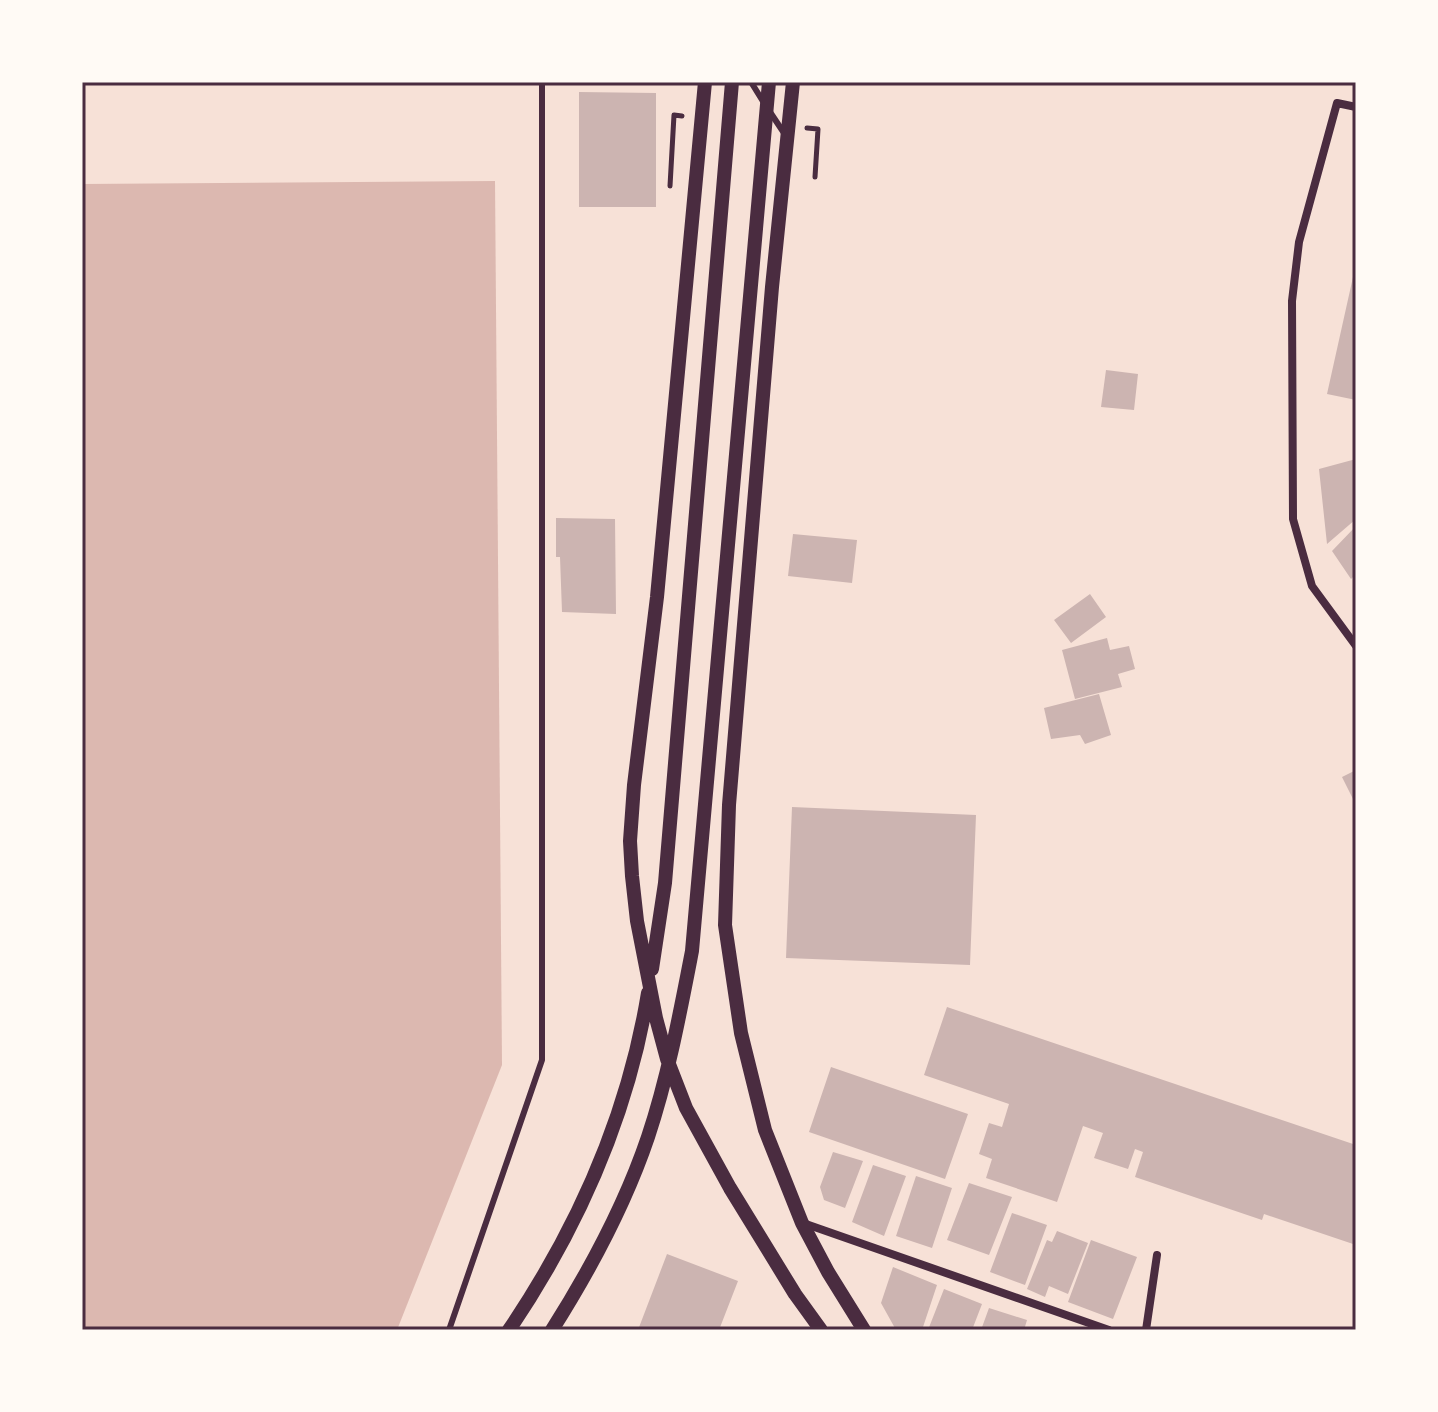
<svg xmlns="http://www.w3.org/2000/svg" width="1438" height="1412" viewBox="0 0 1438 1412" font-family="Karla,sans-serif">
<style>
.water{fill:#dcb8b0}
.building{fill:#ccb4b1}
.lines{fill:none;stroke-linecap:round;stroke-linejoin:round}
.path{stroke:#4a2c40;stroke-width:5}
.service{stroke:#4a2c40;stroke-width:6}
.minor{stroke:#4a2c40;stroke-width:8}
.tertiary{stroke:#4a2c40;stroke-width:14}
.neatline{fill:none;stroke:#4a2c40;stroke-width:3}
</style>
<rect width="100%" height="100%" fill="#f7e1d7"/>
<path class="water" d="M 495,181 L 502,1065 L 397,1330 L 82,1330 L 82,184 Z"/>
<path class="building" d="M 579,92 L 656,93 L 656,207 L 579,207 Z
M 1355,268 L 1356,268 L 1356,400 L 1327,394 Z
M 1106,370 L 1138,374 L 1134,410 L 1101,407 Z
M 1356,459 L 1356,519 L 1327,544 L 1319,469 Z
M 556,518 L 615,519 L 616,614 L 562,612 L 560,557 L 556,557 Z
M 1356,526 L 1356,574 L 1351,579 L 1332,551 Z
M 793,534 L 857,540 L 852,583 L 788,576 Z
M 1090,594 L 1106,617 L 1071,643 L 1054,620 Z
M 1107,638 L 1110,650 L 1129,646 L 1135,669 L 1118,674 L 1122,687 L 1075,699 L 1062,650 Z
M 1099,694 L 1111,735 L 1085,744 L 1080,735 L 1051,739 L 1044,708 Z
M 1356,770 L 1356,805 L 1342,777 Z
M 792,807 L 976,815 L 970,965 L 786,958 Z
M 947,1007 L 1356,1145 L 1356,1245 L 1264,1214 L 1262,1220 L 1135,1177 L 1143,1152 L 1135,1149 L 1128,1169 L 1094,1158 L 1103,1133 L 1083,1126 L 1057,1202 L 986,1178 L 992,1159 L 979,1154 L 989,1123 L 1002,1127 L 1009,1104 L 924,1075 Z
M 831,1067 L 968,1114 L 945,1179 L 809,1132 Z
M 833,1152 L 863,1161 L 845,1208 L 824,1200 L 820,1187 Z
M 873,1165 L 906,1176 L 884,1236 L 852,1222 Z
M 916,1176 L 952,1188 L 932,1248 L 896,1236 Z
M 969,1183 L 1012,1197 L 989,1255 L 947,1240 Z
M 1012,1213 L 1047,1225 L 1025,1285 L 990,1272 Z
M 1057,1231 L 1088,1243 L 1068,1294 L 1049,1286 L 1045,1297 L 1027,1289 L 1047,1240 L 1052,1242 Z
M 1091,1240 L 1137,1257 L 1113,1319 L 1068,1302 Z
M 667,1254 L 738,1281 L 719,1330 L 638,1330 Z
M 893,1267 L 937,1285 L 922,1330 L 896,1330 L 881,1303 Z
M 944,1289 L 982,1304 L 972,1330 L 928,1330 Z
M 989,1308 L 1027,1320 L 1024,1330 L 981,1330 Z"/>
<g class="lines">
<path class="path" d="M 807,128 L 818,129 L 815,177
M 670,186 L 674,115 L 682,116"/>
<path class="service" d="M 751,82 L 764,103
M 770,112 L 786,136
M 449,1330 L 542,1060 L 542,82"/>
<path class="minor" d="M 1356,107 L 1337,103 L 1299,242 L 1292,301 L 1293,519 L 1312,586 L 1356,646
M 803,1223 L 1109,1330
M 1146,1330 L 1157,1255"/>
<path class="tertiary" d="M 705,82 L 657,597 L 634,785 L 630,841 L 632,876 L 637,921 L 656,1018 L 667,1059 L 686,1108 L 730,1188 L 795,1294 L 821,1330
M 793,82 L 772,287 L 729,805 L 725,925 L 741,1033 L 765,1130 L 802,1223 L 828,1272 L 864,1330
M 652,969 L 665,883 L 732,82
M 509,1330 C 578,1228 628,1115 648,993
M 552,1330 C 590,1270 625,1205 648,1137 C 668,1077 680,1013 692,951 L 769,82"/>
</g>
<rect width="1438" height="1412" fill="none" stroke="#fffaf5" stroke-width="168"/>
<rect x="84" y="84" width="1270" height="1244" class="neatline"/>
</svg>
